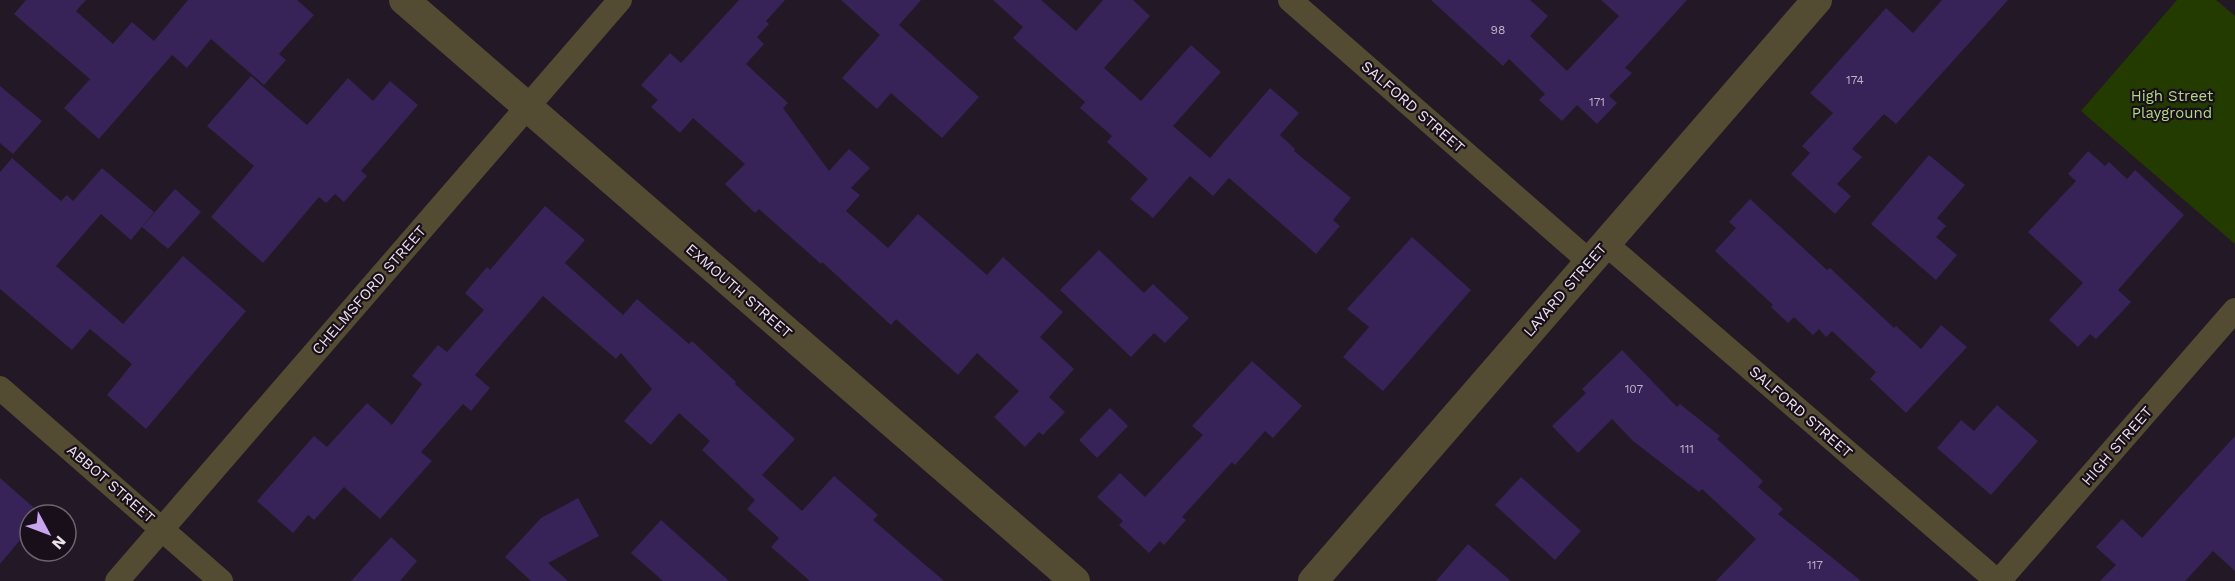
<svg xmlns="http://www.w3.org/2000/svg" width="2235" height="581" viewBox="0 0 2235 581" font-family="'Work Sans',sans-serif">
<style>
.green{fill:#243b00}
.building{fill:#372358}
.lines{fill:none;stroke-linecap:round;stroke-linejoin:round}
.minor{stroke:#544c32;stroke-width:24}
.tertiary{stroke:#544c32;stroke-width:30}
.labels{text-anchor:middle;stroke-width:4.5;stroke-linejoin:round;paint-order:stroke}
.number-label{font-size:12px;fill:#beb3c7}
.park-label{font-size:15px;fill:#afd982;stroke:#190f1b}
.street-label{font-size:15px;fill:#ebe3ec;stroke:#190f1b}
</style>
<rect width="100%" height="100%" fill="#231825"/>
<path class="green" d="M 2177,0 L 2216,0 L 2235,16 L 2235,244 L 2081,111 Z"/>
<path class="building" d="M 26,0 L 86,0 L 76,11 L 113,44 L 132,22 L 154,41 L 188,0 L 297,0 L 314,15 L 279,54 L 286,60 L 264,85 L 211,39 L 187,68 L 172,55 L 99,139 L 64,108 L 90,79 L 14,14 Z
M 739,0 L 785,0 L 766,21 L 769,24 L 757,37 L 764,44 L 746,64 L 788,103 L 783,108 L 829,171 L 849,149 L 870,168 L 851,188 L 860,195 L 846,211 L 888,248 L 918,214 L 987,275 L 1003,257 L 1063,312 L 1040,337 L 1074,369 L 1049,397 L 1065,412 L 1043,435 L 1039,432 L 1025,447 L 994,417 L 1019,391 L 977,353 L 958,375 L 896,319 L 891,325 L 822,262 L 821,264 L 759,209 L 755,213 L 725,184 L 745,164 L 693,118 L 680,133 L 651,107 L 658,100 L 641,85 L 670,53 L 681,63 Z
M 841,0 L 921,0 L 899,25 L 979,97 L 942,138 L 891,93 L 877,109 L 842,78 L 880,35 Z
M 993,0 L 1041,0 L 1076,31 L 1103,0 L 1133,0 L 1150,16 L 1104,68 L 1141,101 L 1191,45 L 1221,72 L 1173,126 L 1210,158 L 1270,88 L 1299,113 L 1280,135 L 1295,149 L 1294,151 L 1351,198 L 1333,220 L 1340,226 L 1316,254 L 1229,178 L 1213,196 L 1190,176 L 1153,218 L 1130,199 L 1148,179 L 1107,142 L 1112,136 L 1080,108 L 1085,102 L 1013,38 L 1023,27 Z
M 1431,0 L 1530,0 L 1548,16 L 1530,36 L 1567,71 L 1619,16 L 1601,0 L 1687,0 L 1625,68 L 1632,73 L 1609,96 L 1617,103 L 1597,124 L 1577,105 L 1562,121 L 1539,100 L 1545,94 L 1509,59 L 1503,66 Z
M 1942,0 L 2008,0 L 1896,124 L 1884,114 L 1852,149 L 1862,157 L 1837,184 L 1851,196 L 1835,214 L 1791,174 L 1810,153 L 1802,146 L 1833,113 L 1810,93 L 1886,8 L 1913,33 Z
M 251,76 L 307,125 L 348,78 L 373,101 L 390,81 L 418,105 L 361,171 L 367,176 L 344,202 L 335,194 L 326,203 L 319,197 L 263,263 L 211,217 L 254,166 L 207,126 Z
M 0,86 L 42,121 L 13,154 L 0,143 Z
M 2088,151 L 2105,166 L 2109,162 L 2127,179 L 2135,170 L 2184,215 L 2118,290 L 2131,302 L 2096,339 L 2090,334 L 2078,347 L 2049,320 L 2083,283 L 2028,232 L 2076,181 L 2068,174 Z
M 1929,155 L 1965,185 L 1937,218 L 1946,226 L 1936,237 L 1957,255 L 1936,280 L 1871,224 Z
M 12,158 L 61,201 L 67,195 L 73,201 L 102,168 L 154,212 L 131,240 L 101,214 L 56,266 L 123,324 L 183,256 L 246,311 L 146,429 L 107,395 L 132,364 L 90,329 L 72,350 L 0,289 L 0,172 Z
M 175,189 L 201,212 L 168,249 L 142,227 Z
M 1750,199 L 1827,270 L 1830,268 L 1894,328 L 1896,326 L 1921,349 L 1941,325 L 1967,347 L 1906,413 L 1870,379 L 1876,372 L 1832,331 L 1826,337 L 1819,329 L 1813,335 L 1794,317 L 1788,323 L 1771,307 L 1773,305 L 1715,251 L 1736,228 L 1729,222 Z
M 545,206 L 585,240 L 565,263 L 623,315 L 637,299 L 689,344 L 692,341 L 736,382 L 735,384 L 795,439 L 762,475 L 802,511 L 834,476 L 878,515 L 873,520 L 944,581 L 810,581 L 771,547 L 779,538 L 747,509 L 755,500 L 702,450 L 710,441 L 679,413 L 651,445 L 624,421 L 652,389 L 621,353 L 616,359 L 543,296 L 475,375 L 490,388 L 471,411 L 463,404 L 421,452 L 432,461 L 380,519 L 344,487 L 314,520 L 308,515 L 293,533 L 257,501 L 314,436 L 327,447 L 367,403 L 392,425 L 422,384 L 412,376 L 438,345 L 447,352 L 484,310 L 465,293 L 487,267 L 490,270 Z
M 1412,237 L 1471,290 L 1383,391 L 1343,357 L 1369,327 L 1347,309 Z
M 1099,250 L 1144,293 L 1153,284 L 1189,318 L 1165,343 L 1154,333 L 1131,357 L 1060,290 Z
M 1622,350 L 1677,407 L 1680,404 L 1720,436 L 1717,439 L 1763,481 L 1758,487 L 1783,509 L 1778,514 L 1861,581 L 1716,581 L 1756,539 L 1702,489 L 1699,492 L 1633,441 L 1612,419 L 1578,453 L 1552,426 L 1586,393 L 1582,389 Z
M 1252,361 L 1302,406 L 1273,438 L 1265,431 L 1235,465 L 1232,462 L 1182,517 L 1186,520 L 1164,545 L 1160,541 L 1149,553 L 1119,525 L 1123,521 L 1097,497 L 1120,473 L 1145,497 L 1203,435 L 1192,426 Z
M 1997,405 L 2038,441 L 1991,495 L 1937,448 L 1961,420 L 1974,431 Z
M 1110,408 L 1128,426 L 1097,458 L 1079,440 Z
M 2235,436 L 2235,571 L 2213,551 L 2185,581 L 2100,581 L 2116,565 L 2096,547 L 2122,519 L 2142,538 Z
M 1521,477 L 1581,531 L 1555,560 L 1495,505 Z
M 0,478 L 41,514 L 30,515 L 30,528 L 0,564 Z
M 578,498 L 599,536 L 548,563 L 568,581 L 531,581 L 505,557 L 541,518 Z
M 661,520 L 729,581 L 663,581 L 631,553 Z
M 391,537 L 417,561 L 400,581 L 351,581 Z
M 1468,544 L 1511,581 L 1436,581 Z"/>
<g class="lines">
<path class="minor" d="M 1290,0 L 1590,262
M 1606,244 L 1997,581
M 0,388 L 221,581
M 117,581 L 620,0
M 1999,581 L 2235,310"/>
<path class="tertiary" d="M 404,0 L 1075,581
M 1313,581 L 1817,0"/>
</g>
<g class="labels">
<g class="number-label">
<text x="1498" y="34">98</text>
<text x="1855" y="84">174</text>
<text x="1597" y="106">171</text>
<text x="1634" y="393">107</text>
<text x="1687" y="453">111</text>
<text x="1815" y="569">117</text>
</g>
<g class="park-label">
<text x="2172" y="101">High Street<tspan x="2172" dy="17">Playground</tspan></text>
</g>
<g class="street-label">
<text transform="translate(1413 107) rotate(41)" y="5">SALFORD STREET</text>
<text transform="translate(369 290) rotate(-49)" y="5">CHELMSFORD STREET</text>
<text transform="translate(1565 290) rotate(-49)" y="5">LAYARD STREET</text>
<text transform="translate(739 291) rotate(41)" y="5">EXMOUTH STREET</text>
<text transform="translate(1801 412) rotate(41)" y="5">SALFORD STREET</text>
<text transform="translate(2117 446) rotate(-49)" y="5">HIGH STREET</text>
<text transform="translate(111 484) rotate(41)" y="5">ABBOT STREET</text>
</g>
</g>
<g transform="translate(48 533) rotate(131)"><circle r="28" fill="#190f1b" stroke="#6d646f" stroke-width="1.5"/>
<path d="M0-4.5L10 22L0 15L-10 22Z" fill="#c9a5ee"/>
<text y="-9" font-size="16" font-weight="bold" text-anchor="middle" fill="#ebe3ec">N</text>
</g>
</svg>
